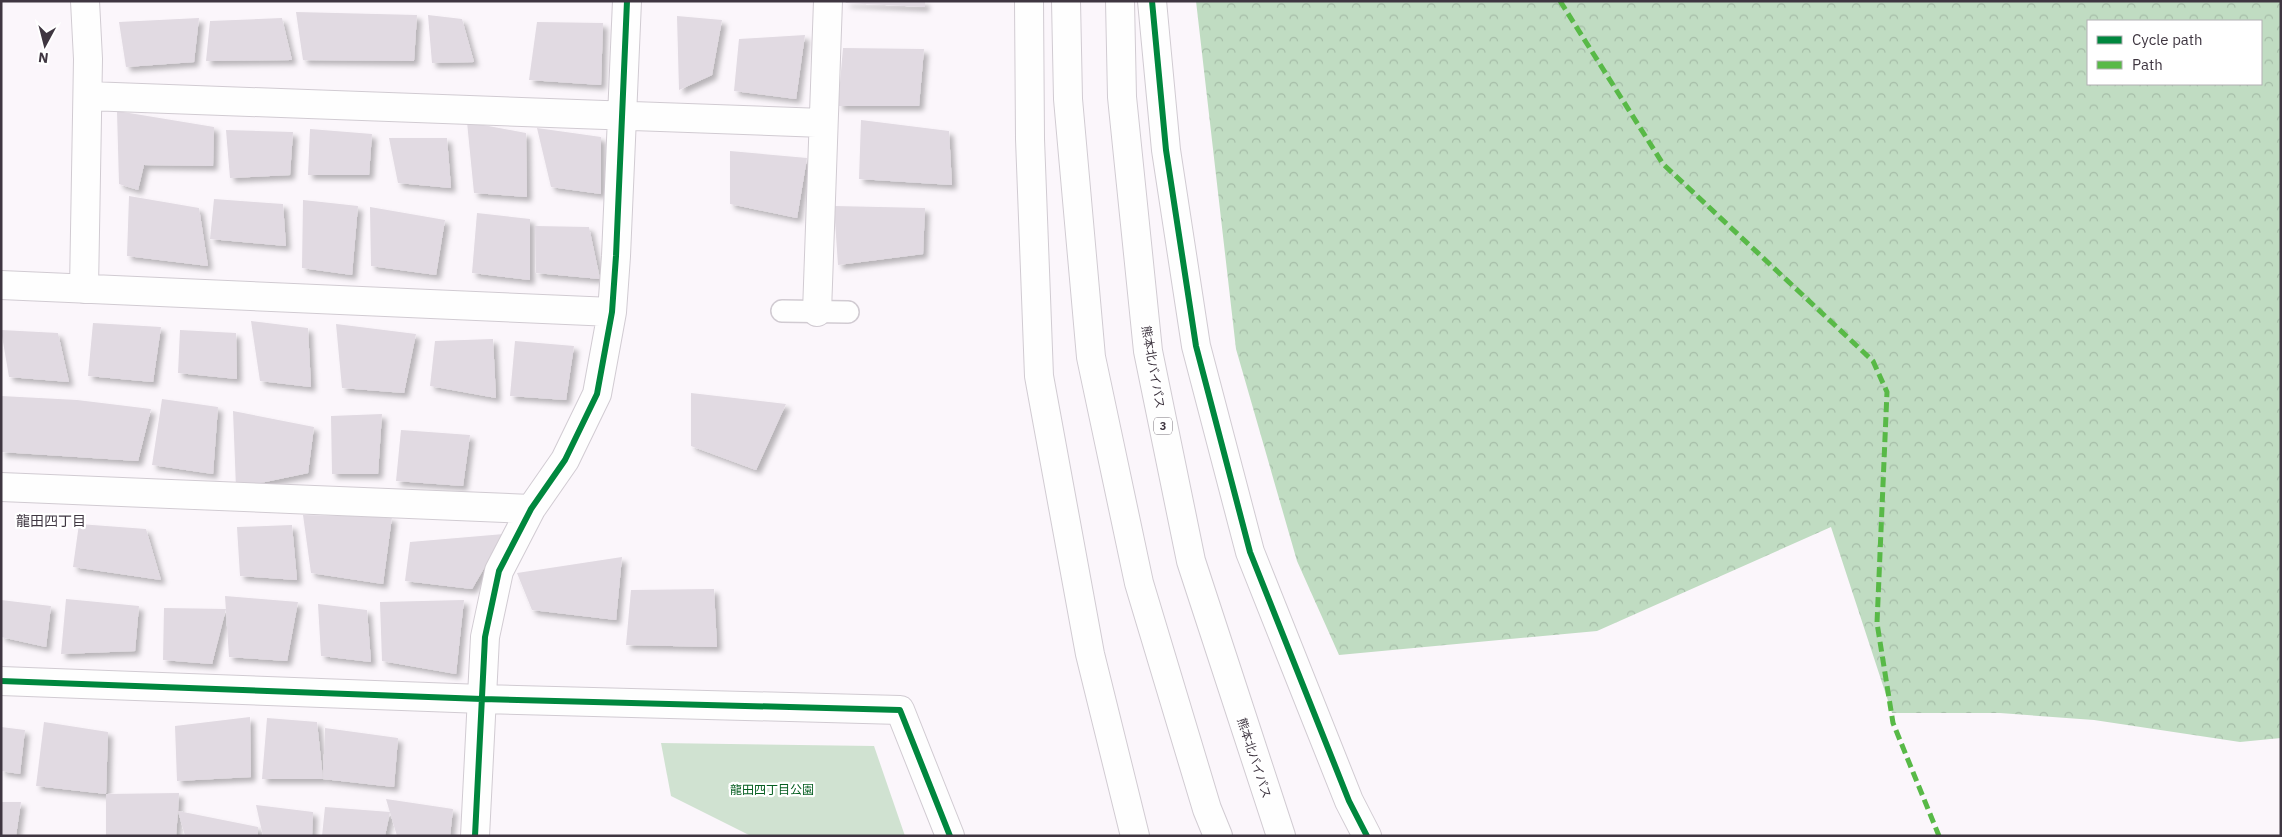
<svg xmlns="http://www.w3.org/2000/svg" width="2282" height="837" viewBox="0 0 2282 837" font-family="'IBM Plex Sans','Noto Sans JP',sans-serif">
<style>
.forest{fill:url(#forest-crowns);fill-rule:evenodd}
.park{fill:#d0e2d1}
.building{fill:#e1dae2;filter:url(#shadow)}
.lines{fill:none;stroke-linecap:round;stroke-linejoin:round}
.lane-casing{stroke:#d1cbd2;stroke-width:24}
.street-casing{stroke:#d1cbd2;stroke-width:30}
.highway-casing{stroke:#d1cbd2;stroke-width:30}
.lane{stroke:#fefefe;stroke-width:21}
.street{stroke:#fefefe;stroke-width:28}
.highway{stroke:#fefefe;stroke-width:28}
.quiet{stroke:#58b947;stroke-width:5;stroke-dasharray:10 5;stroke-linecap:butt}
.cycleway-casing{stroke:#fff;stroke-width:9}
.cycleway{stroke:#00873e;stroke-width:6}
.labels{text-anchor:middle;stroke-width:4.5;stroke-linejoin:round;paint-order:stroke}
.shield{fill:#fff;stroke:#79727a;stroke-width:1}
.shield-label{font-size:11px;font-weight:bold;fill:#3f3641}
.street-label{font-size:12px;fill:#3f3641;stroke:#fff}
.park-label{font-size:12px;fill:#065e21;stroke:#fff}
.neighbourhood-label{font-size:14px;fill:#3f3641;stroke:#fff}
</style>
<defs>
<pattern id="forest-crowns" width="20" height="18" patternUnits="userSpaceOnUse" patternTransform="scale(1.25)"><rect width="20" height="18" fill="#c0dcc2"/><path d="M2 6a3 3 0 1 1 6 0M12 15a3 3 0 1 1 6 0" fill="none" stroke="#a6bda8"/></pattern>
<filter id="shadow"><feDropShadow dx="4.5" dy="4.5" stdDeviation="2.5" flood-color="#0004"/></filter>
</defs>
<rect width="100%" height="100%" fill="#fbf6fb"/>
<path class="forest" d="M 1196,1 L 2281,1 L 2281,738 L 2240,742 L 2094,720 L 2000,713 L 1892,713 L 1831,527 L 1597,631 L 1339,655 L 1297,561 L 1236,349 ZM 2088,21 L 2261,21 L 2261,84 L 2088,84 Z"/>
<path class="park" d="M 661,743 L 874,746 L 905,836 L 751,836 L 671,796 Z"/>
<path class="building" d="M 845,1 L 925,1 L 925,7 L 846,3 Z
M 296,12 L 417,15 L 414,61 L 303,60 Z
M 428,15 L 462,19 L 474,62 L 432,63 Z
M 677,16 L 722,20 L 712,75 L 679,90 Z
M 199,18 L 194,62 L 126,67 L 119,22 Z
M 282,18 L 292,60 L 206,61 L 210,21 Z
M 537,22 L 603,23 L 601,85 L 529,80 Z
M 805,35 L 796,99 L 734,91 L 739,39 Z
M 843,48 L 924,49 L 919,106 L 838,106 Z
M 117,111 L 214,127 L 213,166 L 144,165 L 138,190 L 119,184 Z
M 861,120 L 949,131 L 952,185 L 859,179 Z
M 467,122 L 526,133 L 527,197 L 474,193 Z
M 537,128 L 601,137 L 601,194 L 551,187 Z
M 310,129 L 372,134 L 369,175 L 308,175 Z
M 226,130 L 293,132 L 290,175 L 230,178 Z
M 389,138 L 447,138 L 451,188 L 398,183 Z
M 730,151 L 807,158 L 797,218 L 730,204 Z
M 129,196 L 199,208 L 208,266 L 127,256 Z
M 214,199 L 283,204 L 286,246 L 210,239 Z
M 303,200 L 358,206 L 352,275 L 302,268 Z
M 834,206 L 925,208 L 923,254 L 838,265 Z
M 370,207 L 445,220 L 436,275 L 371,266 Z
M 477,213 L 530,219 L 530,280 L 472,273 Z
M 535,226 L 589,227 L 600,279 L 536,273 Z
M 251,321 L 308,328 L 311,387 L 260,381 Z
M 93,323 L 161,327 L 153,382 L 88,376 Z
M 336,324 L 416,334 L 404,393 L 342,388 Z
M 1,330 L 58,333 L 69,382 L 9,377 Z
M 180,330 L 236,333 L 237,379 L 178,373 Z
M 493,339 L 496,398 L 430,386 L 435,341 Z
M 515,341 L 574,346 L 566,400 L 510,396 Z
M 691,393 L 786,404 L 756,470 L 691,446 Z
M 1,396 L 77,400 L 151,409 L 138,461 L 1,452 Z
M 162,399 L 218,407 L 213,474 L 152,465 Z
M 233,411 L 314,427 L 308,473 L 236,488 Z
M 382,414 L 378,474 L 332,474 L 331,416 Z
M 401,430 L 470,435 L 463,486 L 396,481 Z
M 303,515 L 392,517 L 383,584 L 311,573 Z
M 79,524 L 146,529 L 161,580 L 73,567 Z
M 292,525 L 297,580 L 240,576 L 237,527 Z
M 504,534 L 472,589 L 405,581 L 410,542 Z
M 622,557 L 616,620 L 532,610 L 517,573 Z
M 714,589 L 717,647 L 626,645 L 631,590 Z
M 225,596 L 298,602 L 287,661 L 229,657 Z
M 66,599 L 139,606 L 135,651 L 61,654 Z
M 1,600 L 51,606 L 46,647 L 1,637 Z
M 464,600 L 456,674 L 382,661 L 380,602 Z
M 318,604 L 367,610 L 371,662 L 321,656 Z
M 164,608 L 226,609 L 212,664 L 163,660 Z
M 250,717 L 251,777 L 177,781 L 175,726 Z
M 267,718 L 317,722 L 323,779 L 262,779 Z
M 44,722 L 108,732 L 106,794 L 36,786 Z
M 1,727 L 25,730 L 20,774 L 1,771 Z
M 325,728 L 398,738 L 394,787 L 323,779 Z
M 179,793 L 178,811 L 258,827 L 258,836 L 185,836 L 178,811 L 176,836 L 106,836 L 106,794 Z
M 386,799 L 453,809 L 450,836 L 397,836 Z
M 1,802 L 21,802 L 16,836 L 1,836 Z
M 256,805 L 313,812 L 312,836 L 263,836 Z
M 325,807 L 390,812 L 385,836 L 322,836 Z"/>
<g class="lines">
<g class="lane-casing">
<path id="lane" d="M 782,311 L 848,312"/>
</g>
<g class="street-casing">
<path id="street" d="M 1029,1 L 1030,139 L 1039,376 L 1090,654 L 1135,836
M 1152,1 L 1166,150 L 1196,346 L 1250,552 L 1349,801 L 1367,836
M 88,96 L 823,123
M 1,285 L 612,312
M 84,289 L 88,59 L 85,1
M 817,312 L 828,1
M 1,487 L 531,509
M 1,681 L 482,699 L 900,710 L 950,836
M 475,836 L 485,637 L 499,571 L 531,509 L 565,460 L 597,394 L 612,312 L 616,256 L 627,1"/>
</g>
<g class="highway-casing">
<path id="highway" d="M 1066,1 L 1068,99 L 1091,357 L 1139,583 L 1207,809 L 1218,836
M 1120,1 L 1122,97 L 1148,351 L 1191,561 L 1281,836"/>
</g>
<use href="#lane" class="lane"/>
<use href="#street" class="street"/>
<use href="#highway" class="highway"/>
<path class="quiet" d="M 1560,1 L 1663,164 L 1873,361 L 1887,392 L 1877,623 L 1893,723 L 1939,836"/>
<g class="cycleway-casing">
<path id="cycleway" d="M 1152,1 L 1166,150 L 1196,346 L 1250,552 L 1349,801 L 1367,836
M 1,681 L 482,699 L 900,710 L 950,836
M 475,836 L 485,637 L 499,571 L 531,509 L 565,460 L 597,394 L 612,312 L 616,256 L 627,1"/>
</g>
<use href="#cycleway" class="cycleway"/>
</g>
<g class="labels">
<rect class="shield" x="1154" y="417.5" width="18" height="17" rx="4"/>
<g class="shield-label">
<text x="1163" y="430">3</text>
</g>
<g class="street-label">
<text transform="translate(1153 367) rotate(80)" y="4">熊本北バイパス</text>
<text transform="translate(1254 758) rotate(72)" y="4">熊本北バイパス</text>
</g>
<g class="park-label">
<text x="772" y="794">龍田四丁目公園</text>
</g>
<g class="neighbourhood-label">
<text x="51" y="526">龍田四丁目</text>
</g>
</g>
<rect width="2282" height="837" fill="none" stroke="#3f3641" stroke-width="5"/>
<rect x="2087" y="20" width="175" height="65" fill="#ffffff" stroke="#b2afb3"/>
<rect x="2097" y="36" width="25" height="8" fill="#00873e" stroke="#b2afb3"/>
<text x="2132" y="45" font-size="15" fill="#3f3641">Cycle path</text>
<rect x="2097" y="61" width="25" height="8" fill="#58b947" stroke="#b2afb3"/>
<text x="2132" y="70" font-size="15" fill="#3f3641">Path</text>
<g transform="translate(45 45) rotate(187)" stroke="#ffffff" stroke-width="4" paint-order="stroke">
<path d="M0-4L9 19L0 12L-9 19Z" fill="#3f3641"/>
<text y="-8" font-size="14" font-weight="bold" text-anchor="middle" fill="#3f3641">N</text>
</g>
</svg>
